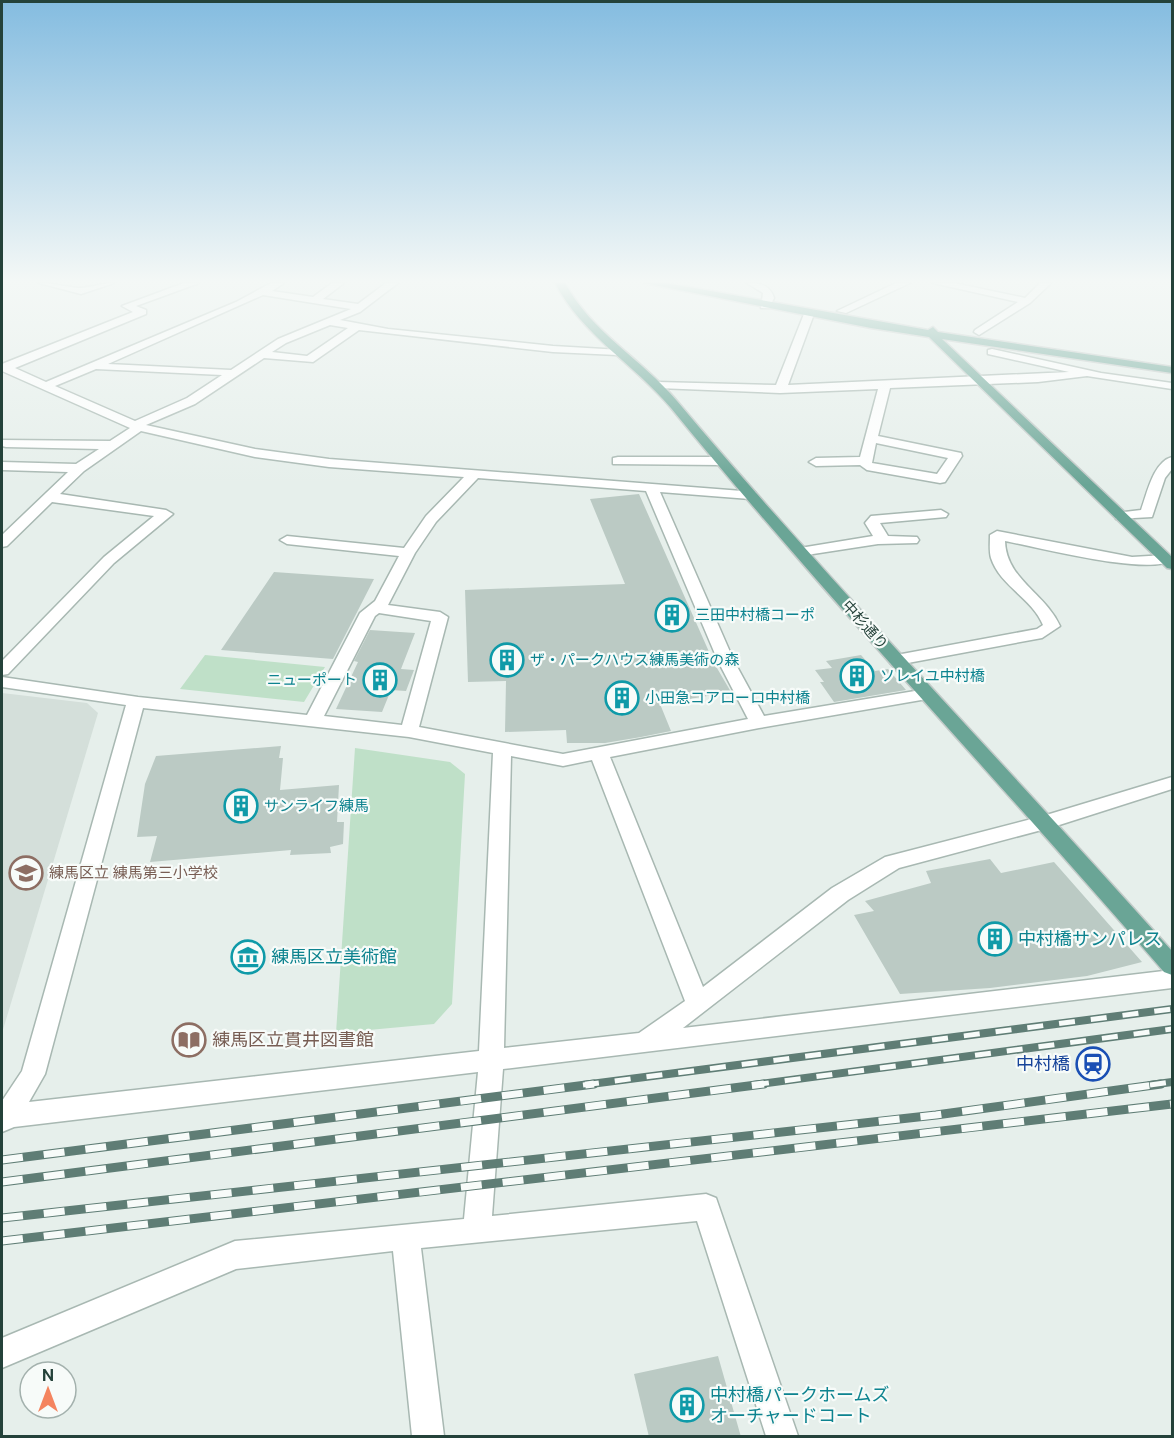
<svg xmlns="http://www.w3.org/2000/svg" width="1174" height="1438" viewBox="0 0 1174 1438" font-family="'Public Sans','Noto Sans JP',sans-serif">
<style>
.built{fill:#d4dfda}
.green{fill:#bfe0c8}
.building{fill:#bbcac4}
.lines{fill:none;stroke-linecap:round;stroke-linejoin:round}
.minor-casing{stroke:#a8b8b2;stroke-width:3}
.major-casing{stroke:#c2cac8;stroke-width:3}
.minor{fill:#fff;fill-rule:evenodd}
.major{fill:#6aa596;fill-rule:evenodd}
.rail-far1-casing{stroke:#5f7d75;stroke-width:8}
.rail-casing{stroke:#5f7d75;stroke-width:9}
.rail-far1{stroke:#f7fbf9;stroke-width:5;stroke-dasharray:16;stroke-linecap:butt}
.rail{stroke:#f7fbf9;stroke-width:7;stroke-dasharray:21;stroke-linecap:butt}
.labels{text-anchor:middle;stroke-width:4.5;stroke-linejoin:round;paint-order:stroke}
.culture-label{font-size:15px;fill:#0d838f;stroke:#f7fbf9;text-anchor:start}
.street-label{font-size:15px;fill:#24423a;stroke:#f7fbf9}
.education-label{font-size:15px;fill:#785e54;stroke:#f7fbf9;text-anchor:start}
.near-culture-label{font-size:18px;fill:#0d838f;stroke:#f7fbf9;text-anchor:start}
.near-education-label{font-size:18px;fill:#785e54;stroke:#f7fbf9;text-anchor:start}
.near-transit-label{font-size:18px;fill:#164399;stroke:#f7fbf9;text-anchor:end}
</style>
<rect width="100%" height="100%" fill="#e6efeb"/>
<path class="built" d="M 2,693 L 87,703 L 98,713 L 2,1033 Z"/>
<path class="green" d="M 205,655 L 325,667 L 304,702 L 180,689 Z
M 355,748 L 450,762 L 465,774 L 452,1004 L 434,1024 L 336,1033 Z"/>
<path class="building" d="M 639,494 L 714,663 L 731,692 L 660,704 L 671,731 L 641,737 L 605,743 L 567,743 L 566,730 L 505,732 L 506,681 L 468,682 L 465,590 L 625,584 L 590,499 Z
M 274,572 L 374,579 L 333,659 L 221,650 Z
M 370,630 L 415,633 L 401,669 L 414,670 L 406,691 L 391,690 L 382,712 L 336,709 L 358,662 L 354,661 Z
M 861,655 L 875,671 L 888,669 L 906,690 L 834,702 L 820,682 L 824,682 L 815,670 L 832,668 L 826,661 Z
M 281,746 L 279,758 L 283,758 L 280,790 L 339,785 L 337,822 L 344,822 L 343,844 L 330,847 L 331,853 L 290,855 L 291,850 L 150,862 L 157,836 L 137,837 L 145,784 L 156,756 Z
M 990,859 L 1001,873 L 1054,862 L 1142,962 L 1087,976 L 990,988 L 900,994 L 854,915 L 874,911 L 865,901 L 931,883 L 926,871 Z
M 718,1356 L 741,1437 L 649,1437 L 634,1374 Z"/>
<g class="lines">
<g class="minor-casing">
<path id="minor" d="M 39,283 C 53,283 66,287 79,288 C 90,288 102,283 114,283 L 81,294 Z
M 184,283 L 199,283 L 136,306 L 146,310 L 146,314 L 15,368 L 46,382 L 236,302 L 271,283 L 284,283 L 272,291 L 313,297 L 332,283 L 344,283 L 323,299 L 358,304 L 386,283 L 398,283 L 360,312 L 340,320 L 388,329 L 553,346 L 621,350 L 622,352 L 617,355 L 553,352 L 359,330 L 313,362 L 264,358 L 195,404 L 146,425 L 255,449 L 329,459 L 755,492 L 757,495 L 750,499 L 660,492 L 734,661 L 764,716 L 927,689 L 933,690 L 936,694 L 933,698 L 927,699 L 759,728 L 610,757 L 703,987 L 832,888 L 885,857 L 1043,816 L 1172,777 L 1172,789 L 1053,827 L 899,868 L 848,900 L 683,1028 L 1172,970 L 1172,988 L 503,1069 L 492,1216 L 706,1194 L 716,1198 L 798,1436 L 766,1436 L 697,1221 L 421,1248 L 444,1436 L 412,1436 L 393,1251 L 236,1269 L 2,1368 L 2,1338 L 235,1241 L 464,1219 L 478,1072 L 14,1127 L 2,1132 L 2,1101 L 22,1071 L 126,705 L 2,687 L 2,677 L 138,697 L 307,715 L 360,613 L 375,601 L 399,556 L 287,544 L 280,540 L 287,536 L 404,548 L 426,516 L 464,477 L 329,467 L 255,457 L 141,431 L 84,471 L 60,494 L 166,510 L 173,514 L 114,563 L 8,674 L 2,675 L 2,661 L 104,557 L 154,516 L 52,502 L 7,546 L 2,547 L 2,535 L 68,472 L 2,470 L 2,462 L 76,464 L 99,449 L 6,447 L 2,446 L 2,440 L 110,441 L 130,428 L 2,371 L 2,364 L 133,312 L 122,306 ZM 263,295 L 351,309 L 278,339 L 231,370 L 108,364 ZM 330,325 L 348,328 L 307,356 L 272,352 L 286,343 ZM 96,369 L 222,375 L 187,398 L 135,421 L 55,386 ZM 478,478 L 646,491 L 718,661 L 748,719 L 563,754 L 419,727 L 448,617 L 440,612 L 388,605 L 415,553 L 436,522 ZM 379,613 L 431,621 L 402,725 L 324,716 L 375,616 ZM 143,708 L 409,737 L 493,753 L 479,1051 L 29,1102 L 45,1074 ZM 511,756 L 563,766 L 592,760 L 685,1001 L 639,1033 L 504,1048 Z
M 747,283 C 760,283 770,285 774,298 L 769,308 L 761,308 L 763,293 Z
M 896,283 L 910,283 L 846,313 L 837,311 Z
M 933,283 L 954,283 L 1025,298 L 1040,283 L 1051,283 L 1030,303 L 979,335 L 974,332 L 975,330 L 1018,302 Z
M 809,311 L 814,314 L 788,385 L 1069,372 L 988,354 L 988,350 L 992,349 L 1101,373 L 1172,383 L 1172,389 L 1087,376 L 1038,382 L 890,388 L 878,436 L 961,453 L 962,456 L 945,482 L 940,483 L 867,470 L 860,465 L 816,466 L 809,462 L 816,458 L 860,457 L 878,389 L 780,393 L 658,388 L 652,385 L 658,382 L 776,385 L 804,314 ZM 876,443 L 948,458 L 937,474 L 872,463 Z
M 618,457 L 720,457 L 726,461 L 720,465 L 613,464 L 613,458 Z
M 1172,457 L 1172,469 L 1165,478 L 1152,517 L 1116,519 L 1116,513 L 1141,510 C 1147,494 1153,462 1172,457 Z
M 941,510 L 948,514 L 946,517 L 880,523 L 888,536 L 917,537 L 919,540 L 917,543 L 878,544 L 800,556 L 793,552 L 800,548 L 873,536 L 865,523 L 871,516 Z
M 997,531 L 1132,557 L 1166,555 L 1171,556 L 1172,560 C 1148,576 1037,547 1005,541 C 1006,579 1045,593 1060,626 L 1042,638 L 897,665 L 891,664 L 889,660 L 891,656 L 1037,629 L 1043,625 C 1032,598 1000,586 991,558 C 989,551 990,542 990,535 Z"/>
</g>
<g class="major-casing">
<path id="major" d="M 555,283 L 565,283 C 592,333 642,359 677,401 C 836,590 1008,767 1172,951 L 1172,975 L 1164,972 C 1001,783 829,602 671,408 C 634,364 583,336 555,283 Z
M 644,283 L 666,283 L 928,330 L 933,327 L 938,332 L 1172,367 L 1172,373 L 942,339 L 1172,557 L 1172,569 L 1167,568 L 929,337 L 871,328 Z"/>
</g>
<use href="#minor" class="minor"/>
<use href="#major" class="major"/>
<g class="rail-far1-casing">
<path id="rail-far1" d="M 583,1085 L 1172,1009
M 753,1085 L 1172,1029
M 1150,1085 L 1172,1082"/>
</g>
<g class="rail-casing">
<path id="rail" d="M 2,1160 L 594,1084
M 2,1182 L 764,1084
M 2,1218 L 936,1115 L 1161,1084
M 2,1241 L 1172,1104"/>
</g>
<use href="#rail-far1" class="rail-far1"/>
<use href="#rail" class="rail"/>
</g>
<linearGradient id="sky" x2="0" y2="1"><stop stop-color="#84bce0"/><stop offset="0.58" stop-color="#f4f8f6"/><stop offset="1" stop-color="#f4f8f6" stop-opacity="0"/></linearGradient>
<rect width="1174" height="485" fill="url(#sky)"/>
<defs>
<g id="building-ring" transform="scale(1.725)"><circle r="9.5" fill="#f7fbf9" stroke="#0f9aa8" stroke-width="1.5"/><path d="M-4-6H4V6H1V3H-1V6H-4ZM-2.5-4.3h1.7v1.8h-1.7ZM.8-4.3h1.7v1.8H.8ZM-2.5-1h1.7V.8h-1.7ZM.8-1h1.7V.8H.8Z" fill="#0f9aa8"/></g>
<g id="school-ring" transform="scale(1.725)"><circle r="9.5" fill="#f7fbf9" stroke="#8d6e63" stroke-width="1.5"/><path d="M0-5L7-2L0 1L-7-2ZM-4 1L0 2.5L4 1V4Q0 6-4 4Z" fill="#8d6e63"/></g>
<g id="museum-ring" transform="scale(1.725)"><circle r="9.5" fill="#f7fbf9" stroke="#0f9aa8" stroke-width="1.5"/><path d="M0-6L6-3V-2H-6V-3ZM-5-1h2V3h-2ZM-1-1h2V3h-2ZM3-1h2V3H3ZM-6 4H6V6H-6Z" fill="#0f9aa8"/></g>
<g id="library-ring" transform="scale(1.725)"><circle r="9.5" fill="#f7fbf9" stroke="#8d6e63" stroke-width="1.5"/><path d="M-6-4Q-3-5.5-.7-3.5V5Q-3 3-6 4ZM6-4Q3-5.5 .7-3.5V5Q3 3 6 4Z" fill="#8d6e63"/></g>
<g id="station-ring" transform="scale(1.725)"><circle r="9.5" fill="#f7fbf9" stroke="#1a4fb4" stroke-width="1.5"/><path d="M-3-6H3Q5-6 5-4V2Q5 4 3 4L4.5 6H3L1.5 4h-3L-3 6H-4.5L-3 4Q-5 4-5 2V-4Q-5-6-3-6ZM-3.5-4v3h7v-3ZM-3.5 1v1.5H-2V1ZM2 1v1.5H3.5V1Z" fill="#1a4fb4"/></g>
</defs>
<g fill-rule="evenodd">
<use href="#building-ring" x="672" y="615"/>
<use href="#building-ring" x="507" y="660"/>
<use href="#building-ring" x="857" y="676"/>
<use href="#building-ring" x="380" y="680"/>
<use href="#building-ring" x="622" y="698"/>
<use href="#building-ring" x="241" y="806"/>
<use href="#school-ring" x="26" y="873"/>
<use href="#building-ring" x="995" y="939"/>
<use href="#museum-ring" x="248" y="957"/>
<use href="#library-ring" x="189" y="1040"/>
<use href="#station-ring" x="1093" y="1064"/>
<use href="#building-ring" x="687" y="1405"/>
</g>
<g class="labels">
<g class="culture-label">
<text x="695" y="620">三田中村橋コーポ</text>
<text x="530" y="665">ザ・パークハウス練馬美術の森</text>
<text x="880" y="681">ソレイユ中村橋</text>
<text x="357" y="685" text-anchor="end">ニューポート</text>
<text x="645" y="703">小田急コアローロ中村橋</text>
<text x="264" y="811">サンライフ練馬</text>
</g>
<g class="street-label">
<text transform="translate(865 625) rotate(48)" y="5">中杉通り</text>
</g>
<g class="education-label">
<text x="49" y="878">練馬区立 練馬第三小学校</text>
</g>
<g class="near-culture-label">
<text x="1018" y="945">中村橋サンパレス</text>
<text x="271" y="963">練馬区立美術館</text>
<text x="710" y="1401">中村橋パークホームズ<tspan x="710" dy="21">オーチャードコート</tspan></text>
</g>
<g class="near-education-label">
<text x="212" y="1046">練馬区立貫井図書館</text>
</g>
<g class="near-transit-label">
<text x="1070" y="1070">中村橋</text>
</g>
</g>
<rect width="1174" height="1438" fill="none" stroke="#24423a" stroke-width="6"/>
<g transform="translate(48 1390)"><circle r="28" fill="#f7fbf9" stroke="#a3b1ad" stroke-width="1.5"/>
<path d="M0-4.5L10 22L0 15L-10 22Z" fill="#f4845f"/>
<text y="-9" font-size="16" font-weight="bold" text-anchor="middle" fill="#24423a">N</text>
</g>
</svg>
